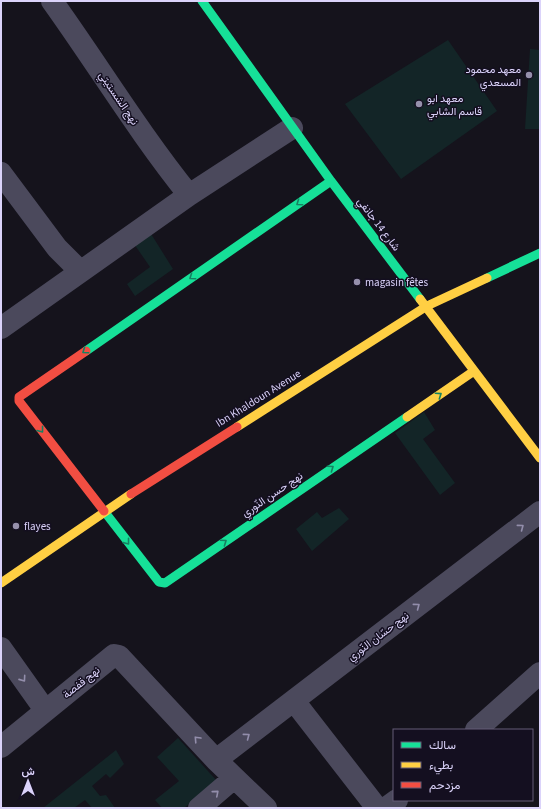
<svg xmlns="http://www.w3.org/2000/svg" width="541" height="809" viewBox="0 0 541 809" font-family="'Source Sans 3',Vazirmatn,sans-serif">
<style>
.green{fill:#132527}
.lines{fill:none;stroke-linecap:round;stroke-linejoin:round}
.street{stroke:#4b495c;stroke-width:22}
.fast{stroke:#16e098;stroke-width:9}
.slow{stroke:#ffcf43;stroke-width:9}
.jam{stroke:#f24e42;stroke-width:9}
.oneway{stroke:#158262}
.oneway2{stroke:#938eab}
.poi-dot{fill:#9690ac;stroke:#140f20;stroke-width:1.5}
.labels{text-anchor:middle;stroke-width:3;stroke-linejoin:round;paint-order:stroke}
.poi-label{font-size:11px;fill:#dbd3fa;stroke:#140f20;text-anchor:start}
.street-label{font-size:11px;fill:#dbd3fa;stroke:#140f20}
</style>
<rect width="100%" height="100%" fill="#15131c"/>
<path class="green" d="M 448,40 L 497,111 L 401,179 L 345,104 Z
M 530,49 L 540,50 L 540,129 L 525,129 Z
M 148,229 L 173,269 L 135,296 L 127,284 L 150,267 L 132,241 Z
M 424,412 L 435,430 L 423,439 L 455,483 L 440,495 L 395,433 Z
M 339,508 L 349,519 L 312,551 L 296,529 L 317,512 L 322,518 Z
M 178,738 L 217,781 L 184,808 L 162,808 L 155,800 L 179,781 L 157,757 Z
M 116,750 L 124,764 L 110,778 L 106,774 L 92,786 L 100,796 L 106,795 L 115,808 L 92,808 L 85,800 L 74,808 L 43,808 Z"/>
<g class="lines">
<path class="street" d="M 52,1 C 98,65 139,133 189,195
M 1,173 L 57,248 L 80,271
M 1,328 L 189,195 L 292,128
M 1,648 L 45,710
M 294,701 L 377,808
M 476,730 L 540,673
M 1,747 L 114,655 L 119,656 L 216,760 L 266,808
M 216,760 L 540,512
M 199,808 L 234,778
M 386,808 L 397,800"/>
<path class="fast" d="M 202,1 L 331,181 L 420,299
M 487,278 L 540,253
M 86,351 L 331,181
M 104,511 L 159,582 L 165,583 L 407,417"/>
<path class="slow" d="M 420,299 L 540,458
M 407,417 L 474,371
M 237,427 L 427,306 L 487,278
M 1,583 L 131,494"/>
<path class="jam" d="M 86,351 L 19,397 L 19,401 L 104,511
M 131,494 L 237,427"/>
</g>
<defs><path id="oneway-chevron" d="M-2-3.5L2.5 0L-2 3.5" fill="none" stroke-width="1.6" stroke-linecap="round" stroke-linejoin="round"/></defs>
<g class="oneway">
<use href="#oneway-chevron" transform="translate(299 203) rotate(145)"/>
<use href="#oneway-chevron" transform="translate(192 277) rotate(145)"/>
<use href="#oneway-chevron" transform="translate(85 351) rotate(145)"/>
<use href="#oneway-chevron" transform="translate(439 395) rotate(-34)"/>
<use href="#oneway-chevron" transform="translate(41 430) rotate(52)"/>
<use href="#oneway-chevron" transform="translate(331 468) rotate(-35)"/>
<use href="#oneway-chevron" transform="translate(127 542) rotate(52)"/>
<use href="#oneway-chevron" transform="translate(224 542) rotate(-35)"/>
</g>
<g class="oneway2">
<use href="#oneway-chevron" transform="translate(521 527) rotate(-37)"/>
<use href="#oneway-chevron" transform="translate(417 606) rotate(-37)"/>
<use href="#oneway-chevron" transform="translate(23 679) rotate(55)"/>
<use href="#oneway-chevron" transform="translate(247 736) rotate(-37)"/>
<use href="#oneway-chevron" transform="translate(197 739) rotate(-133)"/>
<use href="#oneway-chevron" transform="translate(216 793) rotate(-41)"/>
</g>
<g class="poi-dot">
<circle cx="529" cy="75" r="4"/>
<circle cx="419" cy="104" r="4"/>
<circle cx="357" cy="282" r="4"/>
<circle cx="16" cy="526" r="4"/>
</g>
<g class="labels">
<g class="poi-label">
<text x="521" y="73" text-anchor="end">معهد محمود<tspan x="521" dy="13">المسعدي</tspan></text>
<text x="427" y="102">معهد ابو<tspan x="427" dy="13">قاسم الشابي</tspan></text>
<text x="365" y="286">magasin fêtes</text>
<text x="24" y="530">flayes</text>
</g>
<g class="street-label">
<text transform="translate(119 98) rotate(56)" y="4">نهج الشستيتي</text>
<text transform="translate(379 224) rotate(53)" y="4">شارع 14 جانفي</text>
<text transform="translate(258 398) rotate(-32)" y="4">Ibn Khaldoun Avenue</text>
<text transform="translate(272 494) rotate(-34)" y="4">نهج حسن النّوري</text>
<text transform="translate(378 636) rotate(-37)" y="4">نهج حسّان النّوري</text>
<text transform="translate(81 682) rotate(-39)" y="4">نهج قفصة</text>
</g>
</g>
<rect width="541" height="809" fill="none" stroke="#dbd3fa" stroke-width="4"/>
<rect x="393" y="729" width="140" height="72" fill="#140f20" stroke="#645d77"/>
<rect x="401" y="742" width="20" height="6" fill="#16e098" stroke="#645d77"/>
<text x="429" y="749" font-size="12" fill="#dbd3fa">سالك</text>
<rect x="401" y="762" width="20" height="6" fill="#ffcf43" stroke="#645d77"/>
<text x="429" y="769" font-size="12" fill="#dbd3fa">بطيء</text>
<rect x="401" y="782" width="20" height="6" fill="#f24e42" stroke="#645d77"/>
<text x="429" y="789" font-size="12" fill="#dbd3fa">مزدحم</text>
<g transform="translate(28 781)" stroke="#140f20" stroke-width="3" paint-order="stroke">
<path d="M0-3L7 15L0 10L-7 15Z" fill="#dbd3fa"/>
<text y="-6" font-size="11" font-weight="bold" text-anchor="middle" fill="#dbd3fa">ش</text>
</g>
</svg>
